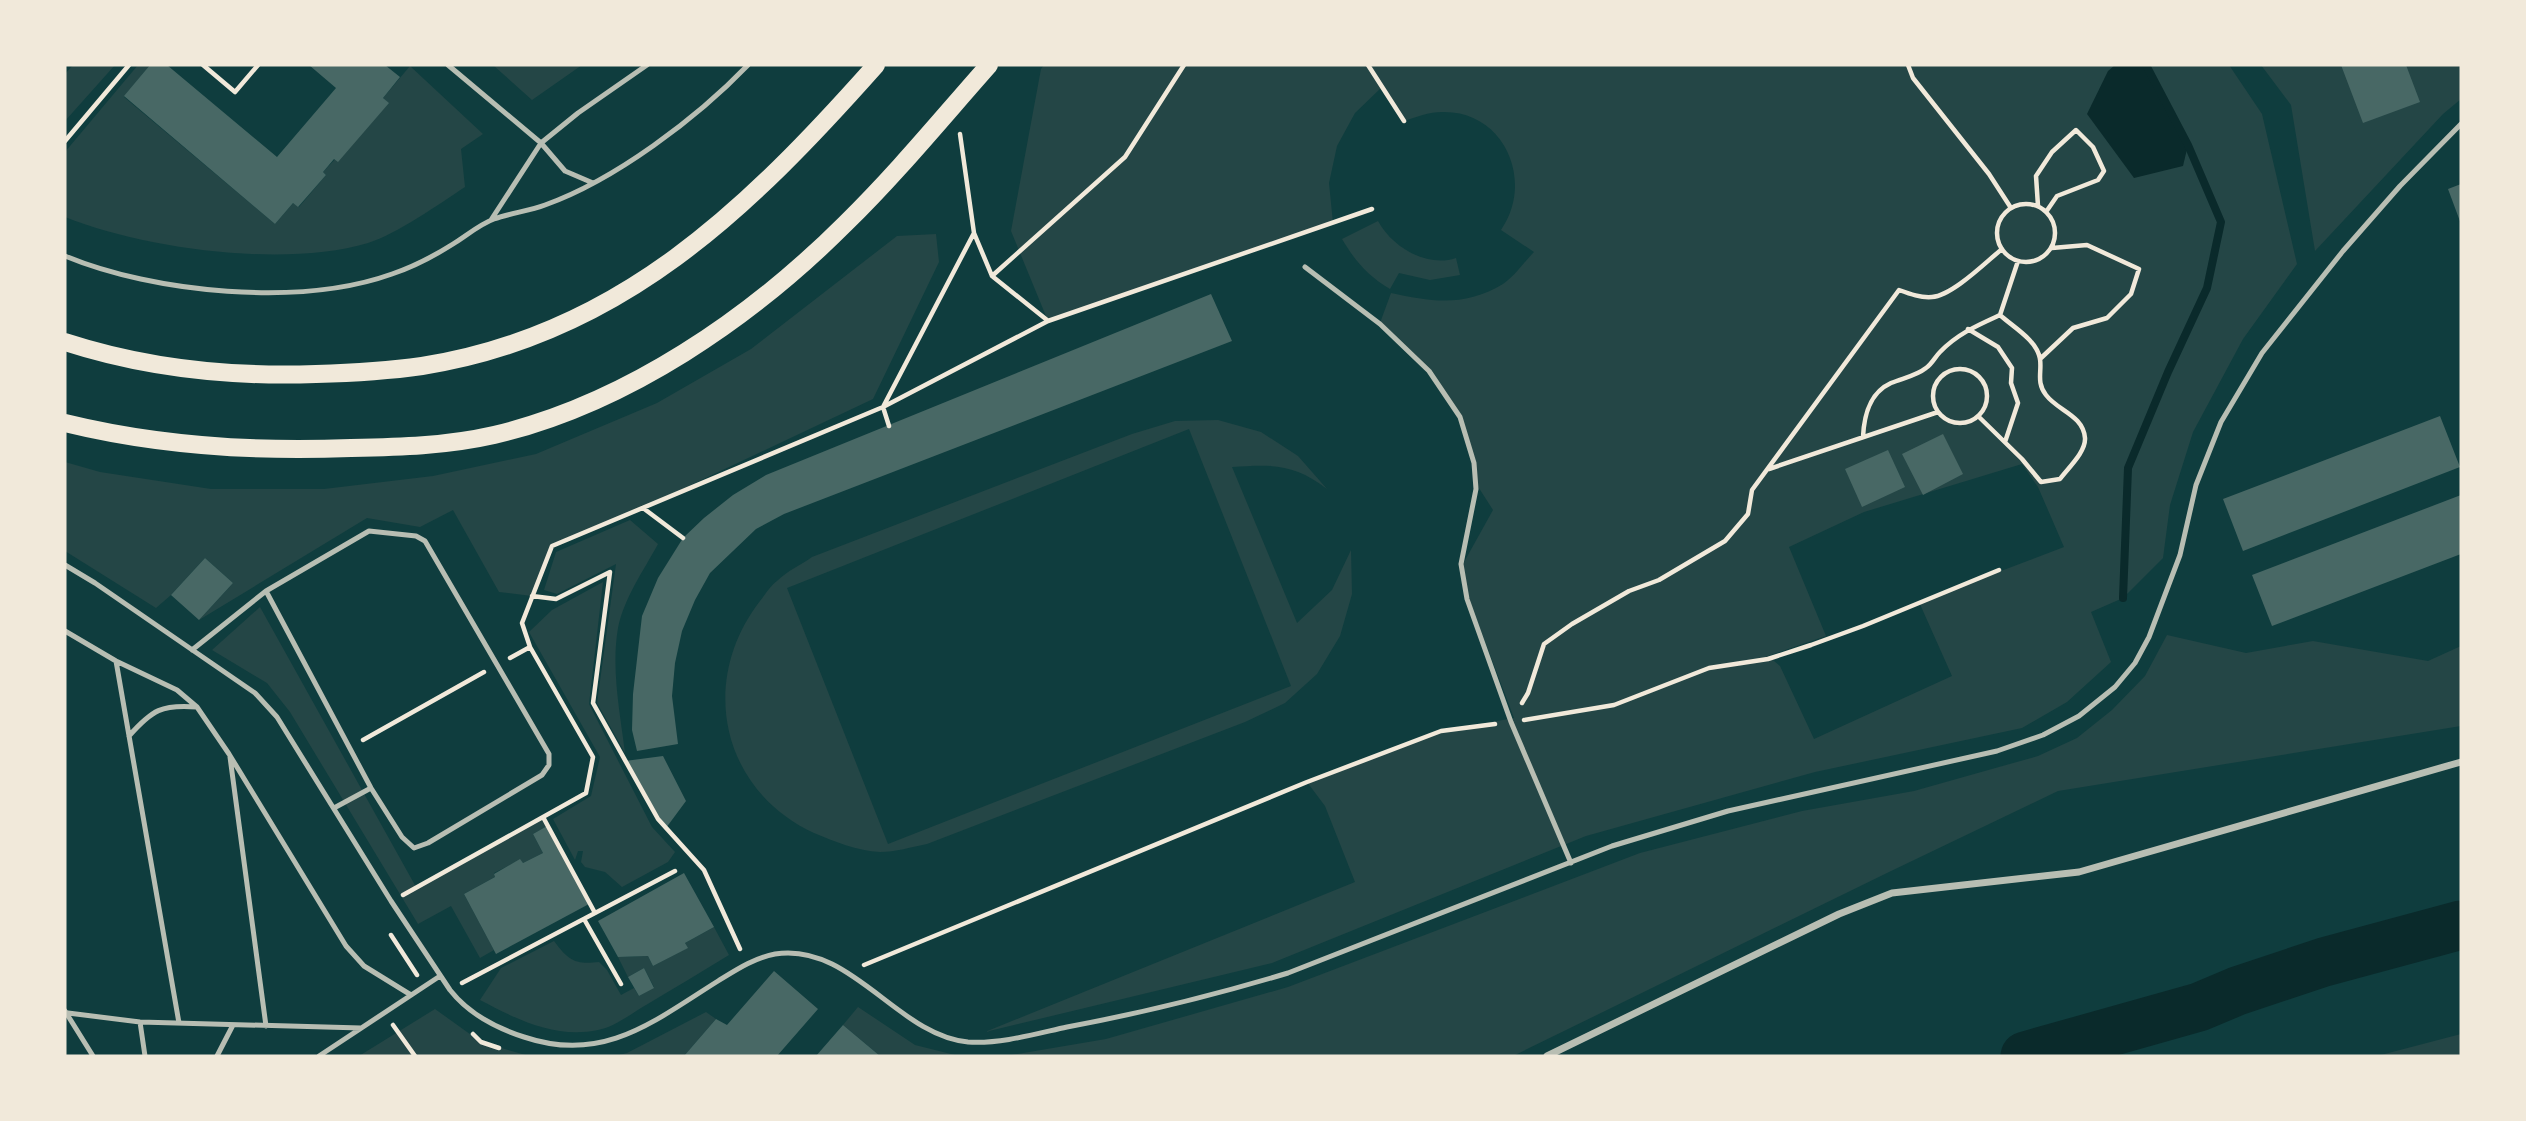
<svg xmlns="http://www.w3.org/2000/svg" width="2526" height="1121" viewBox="0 0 2526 1121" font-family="Mulish,sans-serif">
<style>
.green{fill:#244646;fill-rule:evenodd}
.water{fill:#0a2a2b}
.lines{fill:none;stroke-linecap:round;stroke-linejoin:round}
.stream{stroke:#0a2a2b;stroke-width:8}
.river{stroke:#0a2a2b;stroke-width:49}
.building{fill:#486865}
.path{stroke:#f1e9da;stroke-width:4.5}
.service{stroke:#b8beb3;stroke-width:5}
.minor{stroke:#b8beb3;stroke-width:7}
.primary{stroke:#f1e9da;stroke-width:18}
</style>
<rect width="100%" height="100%" fill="#0f3d3e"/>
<path class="green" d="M 73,65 L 115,65 L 65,121 L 65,74 Z
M 138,65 L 150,65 L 124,97 L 275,224 L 293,203 L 299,207 L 326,175 L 323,172 L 388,103 L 383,98 L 410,66 L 483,134 L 461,149 L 465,187 C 439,204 397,234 368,243 C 284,268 146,249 65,217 L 65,152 Z
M 493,65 L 582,65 L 532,100 Z
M 1044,65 L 2229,65 L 2262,114 L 2297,264 L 2243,339 L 2193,432 L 2170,505 L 2163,558 L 2123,598 L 2091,612 L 2111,662 L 2067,702 L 2022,728 L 1815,772 L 1586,836 L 1272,963 L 985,1032 L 1355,882 L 1325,806 L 1307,782 L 1441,731 L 1514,718 L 1467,594 L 1463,564 L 1493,510 L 1477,485 L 1476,461 L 1460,417 L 1429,370 L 1380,323 L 1391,293 C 1432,302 1465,307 1503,284 C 1514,277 1524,262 1534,252 L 1501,230 C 1535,181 1504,110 1442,112 C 1429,112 1416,117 1404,121 L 1382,87 L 1355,113 L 1337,146 L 1329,183 L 1333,223 L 1048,321 L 1011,231 L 1041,69 ZM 2022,464 L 2038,487 L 2064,547 L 1919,602 L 1952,676 L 1814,739 L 1780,666 L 1768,656 L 1826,636 L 1789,547 L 1864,512 Z
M 2261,65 L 2461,65 L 2461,99 L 2443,114 L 2315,251 L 2291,105 Z
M 1378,221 C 1392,247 1427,268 1456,258 L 1460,275 L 1430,280 L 1399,273 L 1390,289 C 1368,276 1355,261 1342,239 Z
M 936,234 L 939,262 L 873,399 L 642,508 L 552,546 L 532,596 L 499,592 L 453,510 L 420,527 L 367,518 L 199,620 L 233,583 L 205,558 L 171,595 L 156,608 L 65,551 L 65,462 L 100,472 L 211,489 L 324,489 L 433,476 L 536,454 L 657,403 L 751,349 L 897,236 Z
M 1218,420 L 1261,432 L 1298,456 L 1327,489 C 1295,464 1272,464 1232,467 L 1297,623 L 1332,590 L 1351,550 L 1352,594 L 1340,636 L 1317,674 L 1285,703 L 1245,722 L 927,844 C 912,847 895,852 880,852 C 858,851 833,841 814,833 C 721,790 698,681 760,601 C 765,595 770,586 777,581 C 787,571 801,565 812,557 L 1132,434 L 1175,421 ZM 1189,429 L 1291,686 L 888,844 L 787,588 Z
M 630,520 L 658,544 C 644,570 624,598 618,628 C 611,669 620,712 625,753 L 597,703 L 616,564 L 557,594 L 544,590 L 556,552 Z
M 603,582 L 589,704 L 652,827 L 675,852 L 668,862 L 622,887 L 605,872 L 585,867 L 581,862 L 583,851 L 578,851 L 575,860 L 553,819 L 591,796 L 600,757 L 529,632 L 552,610 Z
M 260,607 L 416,887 L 543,817 L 547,826 L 533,834 L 543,853 L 523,863 L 520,860 L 494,873 L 495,877 L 464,894 L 494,950 L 480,958 L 451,906 L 418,924 L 290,712 L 267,683 L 212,650 Z
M 2167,635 L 2246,653 L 2313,641 L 2428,661 L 2461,646 L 2461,726 L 2058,791 L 1889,872 L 1513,1056 L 1005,1056 L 1106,1039 L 1288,987 L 1640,853 L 1802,811 L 1914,791 L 2038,756 L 2077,738 L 2112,710 L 2145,676 Z
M 714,927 L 729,955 C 701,972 673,989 646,1005 C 631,1014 614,1027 598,1030 C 555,1039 516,1019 480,1000 L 501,968 L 554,941 C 568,960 575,965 599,962 L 607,970 L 621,995 L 634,988 L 639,996 L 654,987 L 644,968 L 628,977 L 618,957 L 648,956 L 653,966 L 687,948 L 685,943 Z
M 858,1007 L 915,1045 L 959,1056 L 880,1056 L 843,1025 Z
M 435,1009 L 481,1042 L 529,1056 L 359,1056 Z
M 706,1012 L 716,1019 L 684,1056 L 615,1056 L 627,1053 Z
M 2461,1034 L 2461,1056 L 2377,1056 Z"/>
<path class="water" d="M 2115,65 L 2146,65 L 2188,145 L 2183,166 L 2134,178 L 2087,114 L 2108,71 Z"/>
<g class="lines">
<path class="stream" d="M 2123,598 L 2128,468 L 2168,372 L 2207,288 L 2221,222 L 2188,145 L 2146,65"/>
<path class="river" d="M 2025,1056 L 2199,1007 L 2237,991 L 2324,962 L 2461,925"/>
</g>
<path class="building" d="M 150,65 L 167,65 L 277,157 L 336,88 L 309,65 L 385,65 L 400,77 L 383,98 L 389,103 L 338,162 L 334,159 L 323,172 L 326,175 L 298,207 L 293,203 L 275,224 L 124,96 Z
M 2341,65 L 2406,65 L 2420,102 L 2363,123 Z
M 2461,184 L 2461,224 L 2448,189 Z
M 1211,294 L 1232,341 L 784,514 L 756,529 L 710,573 L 695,600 L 682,631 L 675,663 L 672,696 L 678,744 L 637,751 L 632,730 L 633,694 L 642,616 L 658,578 L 683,538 L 704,518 L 733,495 L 766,475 Z
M 2440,416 L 2460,467 L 2243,551 L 2223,499 Z
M 1943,434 L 1963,474 L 1923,495 L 1902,454 Z
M 1888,450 L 1905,487 L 1862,507 L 1845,469 Z
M 2461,495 L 2461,554 L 2272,626 L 2252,575 Z
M 205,558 L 233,583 L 199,620 L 171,595 Z
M 663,756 L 686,801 L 666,828 L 658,819 L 625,761 Z
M 547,826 L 589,904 L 496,954 L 464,894 L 495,877 L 494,874 L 520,859 L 523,863 L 543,853 L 533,834 Z
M 684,873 L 714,927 L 685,943 L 688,948 L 653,966 L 648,956 L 618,957 L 598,921 Z
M 644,968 L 654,988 L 639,996 L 628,977 Z
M 774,971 L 818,1009 L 777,1056 L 684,1056 L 716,1019 L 727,1025 Z
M 843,1025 L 880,1056 L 816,1056 Z"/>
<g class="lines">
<path class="path" d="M 203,65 L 235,92 L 258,65
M 1368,65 L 1404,121
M 1908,65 L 1913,78 L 1989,174 L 2011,208
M 65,141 L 129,65
M1997 233a29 29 0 1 1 58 0a29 29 0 1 1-58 0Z
M 2038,206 L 2036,176 L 2052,152 L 2076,130 L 2093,147 L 2104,171 L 2098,180 L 2057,196 L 2046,212
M 974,233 L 992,276 L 1047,320
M 992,276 L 1125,157 L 1184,65
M 1968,329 L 1998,347 L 2012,368 L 2011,383 L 2018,403 L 2005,442
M 2040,359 L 2073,328 L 2107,318 L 2131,294 L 2139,269 L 2087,245 L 2052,248
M1933 396a27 27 0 1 1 54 0a27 27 0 1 1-54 0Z
M 1978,416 L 2022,459 L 2041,482 L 2060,479 C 2068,468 2086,452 2085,438 C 2083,415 2058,411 2046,395 C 2036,382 2042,372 2040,359 C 2037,340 2013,327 2000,315
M 889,426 L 883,407 L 1048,321 L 1372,209
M 1863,437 C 1864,416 1869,393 1891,383 C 1903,378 1916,376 1926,368 C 1932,364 1935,357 1940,352 C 1957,334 1978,325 2000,315 L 2018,261
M 1769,469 L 1938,412
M 643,508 L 683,538
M 532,596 L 556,599 L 610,572 L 593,703 L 658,819 L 704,870 L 740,949
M 510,658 L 530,647 L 522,623 L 552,546 L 883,407 L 974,233 L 960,134
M 1522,703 L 1528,693 L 1544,644 L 1572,624 L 1629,591 L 1659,580 L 1725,541 L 1748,514 L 1752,490 L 1899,290 C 1910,294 1921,298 1932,297 C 1952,296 1986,262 2002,249
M 1524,720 L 1614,705 L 1709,668 L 1768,659 L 1811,645 L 1863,626 L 1999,570
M 363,740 L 484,672
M 543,817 L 595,913
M 403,895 L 586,793 L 593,757 L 530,647
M 584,919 L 621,984
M 391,935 L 417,975
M 864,965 L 1307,782 L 1441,731 L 1495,724
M 462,983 L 675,871
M 393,1025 L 415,1056
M 473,1034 L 481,1042 L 499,1048"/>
<path class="service" d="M 448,65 L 541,143 L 565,171 L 593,183
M 491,220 L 541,143 L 578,113 L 647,65
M 65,256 C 154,293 300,307 392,274 C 413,267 434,256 453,244 C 466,236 480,224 494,219 C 511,213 529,211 545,205 C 615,180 697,118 748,65
M 1305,267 L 1380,324 L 1429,371 L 1460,417 L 1474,463 L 1476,489 L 1461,564 L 1467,599 L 1511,722 L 1571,863
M 65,565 L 95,583 L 255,693 L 277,717 L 391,901 L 450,990 C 468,1013 496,1028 524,1037 C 604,1064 654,1021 718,981 C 736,970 754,958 775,954 C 851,942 898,1036 968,1042 C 1001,1044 1035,1034 1067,1027 C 1142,1013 1215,995 1288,973 L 1612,846 L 1728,811 L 1997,751 L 2043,735 L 2079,716 L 2115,687 L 2135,663 L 2149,637 L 2180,555 L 2196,485 L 2221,422 L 2262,353 L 2343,251 L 2400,186 L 2461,124
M 65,631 L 116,661 L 177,690 L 197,707 L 229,754 L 346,946 L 364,966 L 411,995
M 192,650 L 266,591 L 369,531 L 416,536 L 425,541 L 549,754 L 549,765 L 542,775 L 428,843 L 414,848 L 402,837 L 371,788 L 266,591
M 116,661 L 179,1023
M 129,736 C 152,710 162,704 197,707
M 230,757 L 266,1026
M 334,808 L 371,788
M 65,1011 L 93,1056
M 68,1013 L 140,1022 L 361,1028
M 140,1022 L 145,1056
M 217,1056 L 233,1025
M 319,1056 L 440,976"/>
<path class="minor" d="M 1547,1056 L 1839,914 L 1892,893 L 2079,872 L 2461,762"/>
<path class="primary" d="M 65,342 C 145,368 233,377 316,374 C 352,373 387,371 422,366 C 620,335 749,208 876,65
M 65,423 C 159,446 254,452 351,448 C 399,447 446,446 494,435 C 626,404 751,318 846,223 C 897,173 942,118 989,65"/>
</g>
<rect width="2526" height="1121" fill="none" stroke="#f1e9da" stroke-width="133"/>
</svg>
